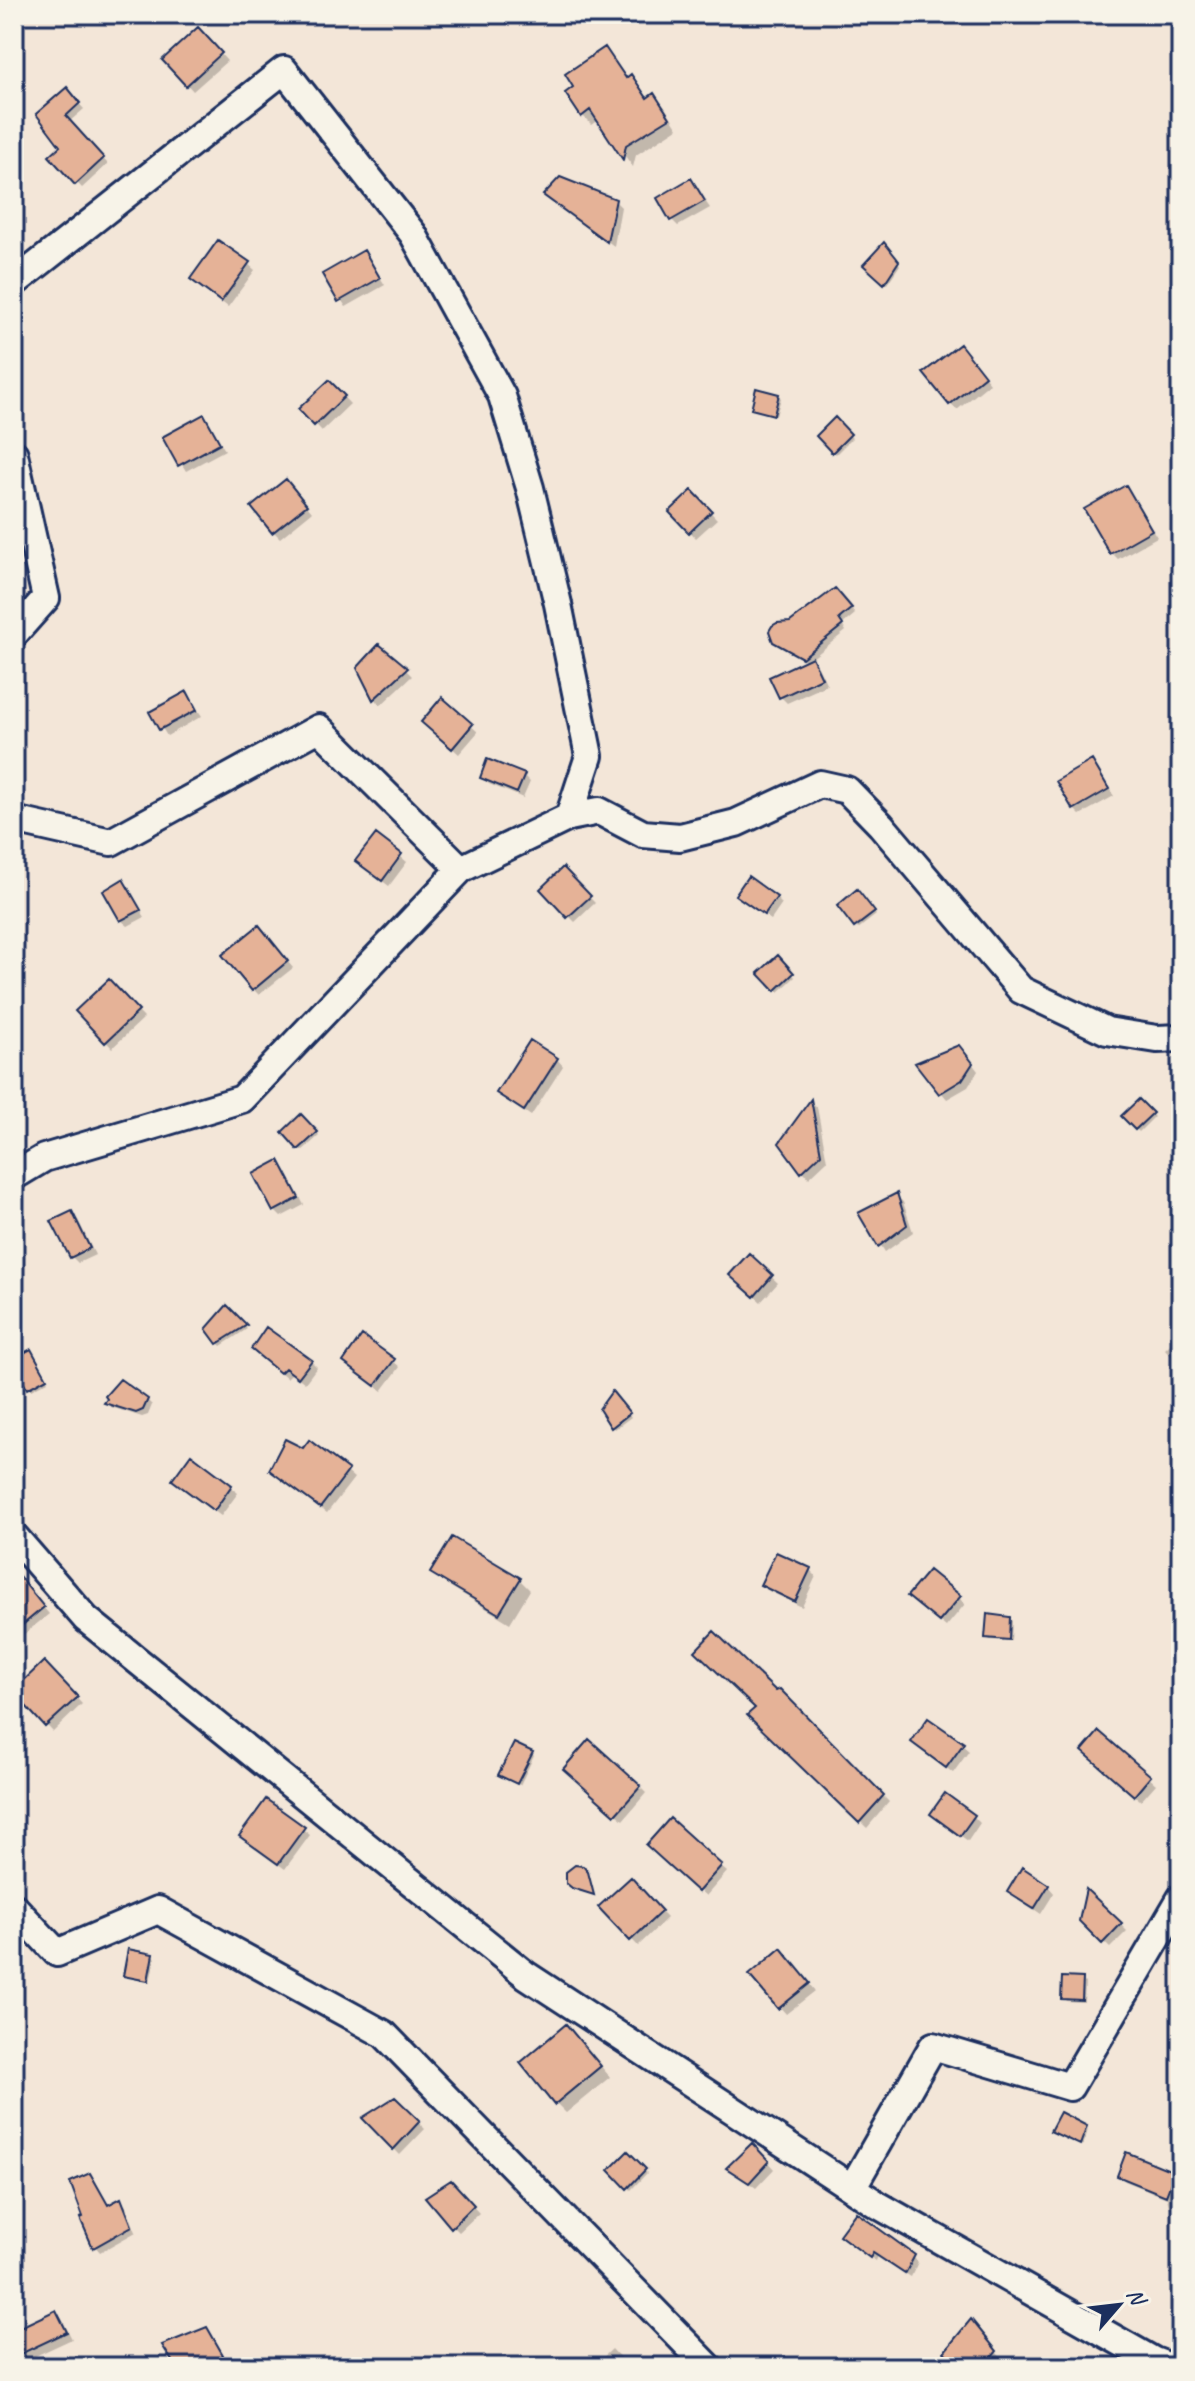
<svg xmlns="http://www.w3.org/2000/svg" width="1195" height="2381" viewBox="0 0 1195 2381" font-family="Caveat,sans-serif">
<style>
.shadow{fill:#0003}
.building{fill:#e5b297;stroke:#1b2f5e;stroke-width:2}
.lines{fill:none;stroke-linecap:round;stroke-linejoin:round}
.street-casing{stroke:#1b2f5e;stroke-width:32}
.street{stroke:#f7f3e8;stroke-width:26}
</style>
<rect width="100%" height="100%" fill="#f3e6d8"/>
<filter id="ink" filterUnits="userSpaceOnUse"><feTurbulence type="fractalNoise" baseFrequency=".0125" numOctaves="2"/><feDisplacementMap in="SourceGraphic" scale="16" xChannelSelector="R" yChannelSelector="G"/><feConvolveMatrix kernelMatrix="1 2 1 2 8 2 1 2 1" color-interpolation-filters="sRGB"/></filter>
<g filter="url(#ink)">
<path class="shadow" d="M 198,29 L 227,61 L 193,91 L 165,60 Z
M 605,49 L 628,79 L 631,76 L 649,99 L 654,96 L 664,106 L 678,128 L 636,155 L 633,167 L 599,120 L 592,125 L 582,115 L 576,88 Z
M 71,95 L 84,109 L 69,122 L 108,164 L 82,188 L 52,156 L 62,146 L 38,114 Z
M 691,181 L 710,208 L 678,226 L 672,220 Z
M 552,201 L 615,201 L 621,207 L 614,246 Z
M 884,245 L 900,265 L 887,284 L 866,265 Z
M 364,252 L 385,285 L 346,307 L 325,275 Z
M 248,264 L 255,270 L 228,307 L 199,285 Z
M 966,353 L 990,383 L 957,410 L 950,404 Z
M 329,382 L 350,404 L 322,431 L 301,409 Z
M 778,396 L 781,398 L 776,416 L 753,408 Z
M 203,416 L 225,450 L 186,471 L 165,437 Z
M 835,420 L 852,438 L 836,454 L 819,436 Z
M 292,488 L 312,512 L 280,538 L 274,532 Z
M 1126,488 L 1157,537 L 1118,559 L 1112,553 Z
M 692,493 L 717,519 L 696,538 L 672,512 Z
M 839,595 L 855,614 L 842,625 L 846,631 L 811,659 L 818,666 L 827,685 L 787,703 L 780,696 L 808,662 L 775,641 Z
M 359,669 L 406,670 L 412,676 L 381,705 L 375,699 Z
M 186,693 L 202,716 L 167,736 L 152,712 Z
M 442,700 L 478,732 L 459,754 L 430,728 Z
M 1092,763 L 1114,796 L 1080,815 L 1074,809 Z
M 524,776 L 530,782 L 523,798 L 489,784 L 482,778 Z
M 376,836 L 407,862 L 389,886 L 364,867 Z
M 563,870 L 595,903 L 575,922 L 542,889 Z
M 123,882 L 145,917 L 128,926 L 121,920 Z
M 857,892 L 876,915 L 858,929 L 839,906 Z
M 776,898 L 782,904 L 771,920 L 744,901 Z
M 265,934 L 293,968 L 259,995 L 253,989 Z
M 778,958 L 795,977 L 779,992 L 761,974 Z
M 109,982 L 144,1018 L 112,1048 L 78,1011 Z
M 965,1054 L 978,1071 L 968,1087 L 947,1099 L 918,1064 Z
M 557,1059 L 563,1066 L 531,1116 L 498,1093 Z
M 1139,1101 L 1154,1117 L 1139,1132 L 1124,1116 Z
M 811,1102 L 817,1107 L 827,1161 L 809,1178 L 781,1143 Z
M 301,1117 L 319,1136 L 302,1151 L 285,1132 Z
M 278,1162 L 285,1169 L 304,1205 L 281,1217 L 275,1211 Z
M 896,1196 L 903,1202 L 913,1232 L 885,1252 L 861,1214 Z
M 71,1213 L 78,1220 L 95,1255 L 78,1263 L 72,1257 Z
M 749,1256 L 778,1283 L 761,1302 L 732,1275 Z
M 227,1308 L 247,1329 L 221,1346 L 218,1343 Z
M 1181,1334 L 1181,1367 L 1165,1349 Z
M 33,1354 L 48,1381 L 31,1390 L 14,1360 Z
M 260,1355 L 311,1361 L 317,1367 L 305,1383 L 292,1373 L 287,1378 Z
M 393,1361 L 400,1367 L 382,1391 L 352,1368 Z
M 613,1394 L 631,1417 L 615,1429 L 612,1427 Z
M 147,1400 L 152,1405 L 148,1415 L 142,1417 L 111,1407 L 107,1403 Z
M 191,1457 L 238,1493 L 221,1516 L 180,1486 Z
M 347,1472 L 354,1478 L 327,1513 L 278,1476 Z
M 810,1570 L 816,1576 L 802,1607 L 769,1591 L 763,1585 Z
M 433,1572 L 520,1580 L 530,1590 L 510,1623 L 443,1582 Z
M 14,1573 L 49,1614 L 23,1635 L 14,1626 Z
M 959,1598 L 965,1604 L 946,1627 L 916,1602 Z
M 1010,1619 L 1012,1621 L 1011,1641 L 990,1640 L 987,1637 Z
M 44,1664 L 82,1704 L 53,1732 L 15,1692 Z
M 780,1691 L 889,1802 L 867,1828 L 750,1715 Z
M 1099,1734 L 1156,1784 L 1141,1801 L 1091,1757 Z
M 913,1742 L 962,1745 L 969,1751 L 953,1773 Z
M 532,1754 L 534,1756 L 520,1785 L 503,1777 Z
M 572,1775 L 640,1787 L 646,1793 L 623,1820 Z
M 267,1801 L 310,1835 L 285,1869 L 248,1842 Z
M 974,1817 L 980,1823 L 968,1841 L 939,1820 Z
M 655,1852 L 720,1866 L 727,1872 L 706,1896 Z
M 630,1880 L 667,1918 L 638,1946 L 601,1907 Z
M 1048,1886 L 1054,1893 L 1041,1914 L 1009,1892 Z
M 1088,1893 L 1127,1931 L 1110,1948 L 1081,1920 Z
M 152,1956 L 155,1958 L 150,1982 L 125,1975 Z
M 787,1957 L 815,1991 L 786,2014 L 752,1975 Z
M 1082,1980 L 1085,1983 L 1084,2002 L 1066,2001 L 1063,1998 Z
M 576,2037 L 610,2077 L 566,2113 L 556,2103 Z
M 395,2100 L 425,2129 L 400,2155 L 365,2119 Z
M 1086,2128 L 1088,2130 L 1083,2146 L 1052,2131 Z
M 752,2145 L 774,2169 L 756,2188 L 729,2168 Z
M 628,2153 L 647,2173 L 631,2190 L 612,2170 Z
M 1174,2174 L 1180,2179 L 1177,2186 L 1181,2189 L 1181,2217 L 1169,2206 L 1167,2198 L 1125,2181 L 1119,2175 Z
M 90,2175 L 109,2206 L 120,2201 L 126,2206 L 136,2232 L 100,2252 L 95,2246 L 86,2218 Z
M 451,2183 L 479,2213 L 459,2232 L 453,2226 Z
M 846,2240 L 913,2257 L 918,2262 L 911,2277 L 878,2256 L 876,2261 Z
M 56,2312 L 62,2319 L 72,2339 L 18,2364 L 14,2360 L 14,2332 Z
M 977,2328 L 1002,2359 L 995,2367 L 963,2367 Z
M 612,2349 L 629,2367 L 593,2367 Z"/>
<path class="building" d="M 198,27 L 222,53 L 186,86 L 162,60 Z
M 605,47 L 626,78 L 631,74 L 647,98 L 654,93 L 670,118 L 626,145 L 623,160 L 590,110 L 581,117 L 565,93 L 573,87 L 565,74 Z
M 67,87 L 80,103 L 66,116 L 104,158 L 75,185 L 49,156 L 60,146 L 36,114 Z
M 560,177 L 616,199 L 607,242 L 543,195 Z
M 691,178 L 705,201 L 670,221 L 657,198 Z
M 218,240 L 250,262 L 221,302 L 190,279 Z
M 884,242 L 899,261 L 884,284 L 863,265 Z
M 364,250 L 380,278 L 338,302 L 322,274 Z
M 960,344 L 985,376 L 949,405 L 923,373 Z
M 329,380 L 345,396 L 314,426 L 298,409 Z
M 756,388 L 779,394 L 774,415 L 751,409 Z
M 204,414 L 220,443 L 178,466 L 162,437 Z
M 835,417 L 851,434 L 832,453 L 816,436 Z
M 286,479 L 307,505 L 272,533 L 251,507 Z
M 1126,485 L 1152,530 L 1110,554 L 1084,509 Z
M 692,490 L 712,511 L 689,533 L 669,512 Z
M 835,588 L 852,608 L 839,619 L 843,625 L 802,658 L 773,642 L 769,631 L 772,626 L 777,623 L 790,622 Z
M 379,644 L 408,668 L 373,700 L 357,668 Z
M 812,657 L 822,678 L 779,698 L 769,677 Z
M 187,691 L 197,710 L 159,730 L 149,712 Z
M 442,697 L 473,724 L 452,749 L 421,722 Z
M 487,759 L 525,774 L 517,793 L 480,778 Z
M 1092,760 L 1109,789 L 1073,810 L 1056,781 Z
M 376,834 L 402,854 L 382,881 L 355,861 Z
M 563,867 L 591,896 L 567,918 L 540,889 Z
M 748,876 L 777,897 L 764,915 L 735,895 Z
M 123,879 L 141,910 L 120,921 L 103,891 Z
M 857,889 L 875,912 L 854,928 L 837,906 Z
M 259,925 L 288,961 L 252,991 L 222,955 Z
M 778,955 L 794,973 L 775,991 L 758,973 Z
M 109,979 L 139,1011 L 105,1043 L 75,1011 Z
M 530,1040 L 558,1058 L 524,1111 L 496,1093 Z
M 959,1045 L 973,1063 L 962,1080 L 939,1094 L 915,1063 Z
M 811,1099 L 821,1154 L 801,1173 L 779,1143 Z
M 1139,1099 L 1153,1113 L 1135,1130 L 1121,1116 Z
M 301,1114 L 318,1132 L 298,1150 L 282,1132 Z
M 279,1160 L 299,1198 L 273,1212 L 253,1174 Z
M 897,1193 L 907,1225 L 878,1247 L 858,1213 Z
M 72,1211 L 90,1248 L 70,1258 L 51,1221 Z
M 749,1253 L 773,1275 L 754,1297 L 729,1275 Z
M 227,1305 L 247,1325 L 217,1344 L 206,1329 Z
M 266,1327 L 312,1360 L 298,1378 L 285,1368 L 280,1373 L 251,1349 Z
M 362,1335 L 395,1359 L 375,1386 L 343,1362 Z
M 31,1349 L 47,1378 L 27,1389 L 14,1365 L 14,1358 Z
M 120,1379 L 148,1399 L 143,1410 L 136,1413 L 104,1403 L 107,1399 L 105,1396 Z
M 612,1391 L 630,1413 L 611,1428 L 599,1409 Z
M 285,1439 L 303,1448 L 309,1440 L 349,1470 L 320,1508 L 269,1470 Z
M 191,1454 L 232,1485 L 214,1511 L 172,1480 Z
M 452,1537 L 521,1578 L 499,1614 L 430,1573 Z
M 776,1552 L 811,1568 L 795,1602 L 760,1585 Z
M 14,1570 L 44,1607 L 14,1632 Z
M 929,1570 L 961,1596 L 939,1622 L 907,1596 Z
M 987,1614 L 1010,1617 L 1009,1640 L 985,1638 Z
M 714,1631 L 776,1691 L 780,1689 L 884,1795 L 859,1823 L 747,1715 L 755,1708 L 695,1651 Z
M 44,1661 L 78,1697 L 45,1727 L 14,1693 L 14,1690 Z
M 928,1718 L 964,1743 L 946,1768 L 911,1742 Z
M 1099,1731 L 1151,1776 L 1134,1796 L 1082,1751 Z
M 589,1739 L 641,1786 L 615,1815 L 563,1769 Z
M 514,1743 L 533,1752 L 517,1784 L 498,1775 Z
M 945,1793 L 975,1815 L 960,1836 L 930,1814 Z
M 266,1799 L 305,1827 L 278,1864 L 239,1836 Z
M 670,1818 L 722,1865 L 698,1892 L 646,1845 Z
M 575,1865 L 583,1866 L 588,1872 L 594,1895 L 572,1888 L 566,1883 L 566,1872 Z
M 1022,1867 L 1049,1885 L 1034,1909 L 1007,1892 Z
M 631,1877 L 662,1911 L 630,1941 L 598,1907 Z
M 1086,1889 L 1122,1923 L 1102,1944 L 1079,1921 Z
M 781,1948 L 810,1983 L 778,2009 L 749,1975 Z
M 128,1949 L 153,1954 L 148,1981 L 123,1976 Z
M 1062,1977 L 1083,1978 L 1082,2000 L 1061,1999 Z
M 566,2024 L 601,2066 L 554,2105 L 520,2063 Z
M 395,2097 L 420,2121 L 393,2150 L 362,2118 Z
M 1060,2112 L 1087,2126 L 1080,2145 L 1050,2131 Z
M 752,2143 L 769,2161 L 749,2183 L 726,2168 Z
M 628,2151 L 646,2169 L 627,2189 L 609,2170 Z
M 1126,2152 L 1175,2172 L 1166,2196 L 1117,2176 Z
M 90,2173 L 108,2205 L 121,2198 L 132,2226 L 93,2248 L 80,2218 L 83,2217 L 70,2182 Z
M 451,2180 L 474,2205 L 451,2228 L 425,2197 Z
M 856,2212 L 915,2255 L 905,2274 L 873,2253 L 870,2258 L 839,2235 Z
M 56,2310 L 67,2332 L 14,2357 L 14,2330 Z
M 971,2319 L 997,2351 L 984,2367 L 961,2367 L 944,2352 Z
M 207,2327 L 223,2355 L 204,2367 L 176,2367 L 162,2345 Z"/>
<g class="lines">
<g class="street-casing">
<path id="street" d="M 14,283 L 284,70 L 413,234 L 502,396 L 530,488 L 558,604 L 589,756 L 569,817
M 14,454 L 46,598 L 14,634
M 14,820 L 111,842 L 319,728 L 461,869
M 14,1176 L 44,1158 L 242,1099 L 461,869 L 569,817 L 599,811 L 643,834 L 680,837 L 736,823 L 820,784 L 847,790 L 881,825 L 1021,990 L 1107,1031 L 1157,1039 L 1181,1038
M 14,1536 L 86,1619 L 526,1975 L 878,2205 L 1154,2361 L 1170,2367
M 14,1907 L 57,1953 L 158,1910 L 384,2034 L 709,2367
M 852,2188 L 933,2046 L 1070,2087 L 1181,1898"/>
</g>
<use href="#street" class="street"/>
</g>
</g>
<rect width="1195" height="2381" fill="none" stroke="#f7f3e8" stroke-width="48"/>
<rect x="24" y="24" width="1147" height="2333" fill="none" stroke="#1b2f5e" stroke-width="3" filter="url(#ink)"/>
<g transform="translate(1119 2305) rotate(62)" stroke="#f7f3e8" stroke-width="6" paint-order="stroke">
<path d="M0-6L14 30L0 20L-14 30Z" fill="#1b2f5e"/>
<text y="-12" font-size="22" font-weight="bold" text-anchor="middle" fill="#1b2f5e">N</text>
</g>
</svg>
